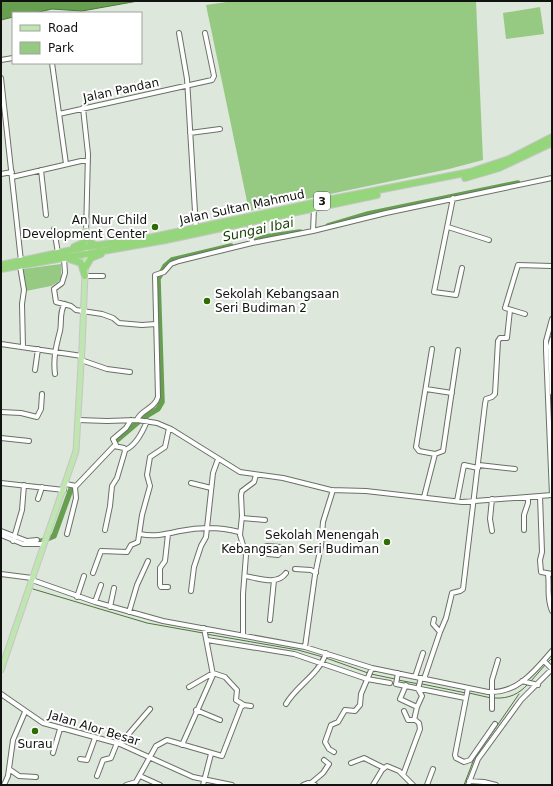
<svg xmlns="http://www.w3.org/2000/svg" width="553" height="786" viewBox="0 0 553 786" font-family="'DejaVu Sans',sans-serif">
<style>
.green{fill:#96ca83}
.water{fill:#679f51;stroke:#4d753d}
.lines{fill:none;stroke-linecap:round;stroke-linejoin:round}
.stream{stroke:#4d753d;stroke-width:1}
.river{stroke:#679f51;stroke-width:5.5}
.minor-casing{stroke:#697166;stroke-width:6}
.major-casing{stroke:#c6c6c5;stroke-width:7}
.highway-casing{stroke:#c6c6c5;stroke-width:8}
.minor{stroke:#fff;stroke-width:4}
.major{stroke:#bfe6b0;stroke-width:5}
.highway{stroke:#95d67c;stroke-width:6}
.poi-dot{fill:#2d6e03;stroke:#fff;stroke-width:1.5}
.labels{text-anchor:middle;stroke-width:4;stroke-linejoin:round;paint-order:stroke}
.shield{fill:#fff;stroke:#585a57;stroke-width:1}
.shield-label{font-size:11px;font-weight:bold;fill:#10130f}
.street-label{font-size:12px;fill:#10130f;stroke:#fff}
.poi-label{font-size:12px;fill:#10130f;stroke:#fff;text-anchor:end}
.water-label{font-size:13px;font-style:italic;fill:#173d04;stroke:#fff}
</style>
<rect width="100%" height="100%" fill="#dee7db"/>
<path class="green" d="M 233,1 L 476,1 L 483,160 L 449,169 L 249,211 L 206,5 Z
M 540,7 L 544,34 L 506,39 L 503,13 Z
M 61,264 L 61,280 L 51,286 L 26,291 L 23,269 Z"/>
<path class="water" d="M 1,1 L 138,1 L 82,11 L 52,9 L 35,13 L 13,13 L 13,17 L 1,20 Z"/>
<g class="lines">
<path class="stream" d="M 33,589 L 147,623 L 203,633
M 206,634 L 298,650 L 323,657
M 326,658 L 368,673
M 548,662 L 552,658
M 371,674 L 395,679
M 398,680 L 419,684
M 531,681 L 546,664
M 422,684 L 466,693
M 469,693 L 491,698
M 494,698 C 509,699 519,694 528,684
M 464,785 L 474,759 L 519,694"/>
<path class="river" d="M 328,226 L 368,214 L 518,183
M 253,242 L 265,237 L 300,232
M 116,441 L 143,418 L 158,409 L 162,402 L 158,279 L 165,266 L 172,260 L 231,246
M 31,543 L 42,541 L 54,536 L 71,489"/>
<g class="minor-casing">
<path id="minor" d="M 179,33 L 187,79 L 196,228
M 1,60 L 13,58
M 52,63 L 66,164
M 1,78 L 21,261
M 83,108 L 88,154 L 86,234
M 59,114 L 212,80 L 214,76 L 205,33
M 190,133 L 220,129
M 41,170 L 46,215
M 1,174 L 12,172
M 12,177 L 81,161 L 88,161
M 453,198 L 434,292 L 456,295 L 462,268
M 448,227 L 489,240
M 54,229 L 58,253
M 313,231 L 386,213 L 552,178
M 252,243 L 313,231 L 314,208
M 64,258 L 65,273 L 62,283 L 54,289 L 56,302 L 71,306 L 76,310 L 102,314 L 113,318 L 119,323 L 142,325 L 156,324
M 20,266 L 24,290 L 22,304 L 23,347
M 85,276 L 103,276
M 525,314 L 505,308 L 518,265 L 552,266
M 552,339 L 550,346 L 552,393
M 1,344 L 82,356
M 432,349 L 416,447 L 419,451 L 435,454 L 443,451 L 458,350
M 81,360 L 107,369 L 130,372
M 35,370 L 38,349
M 55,374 C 53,359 56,346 60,331 C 62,323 59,311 65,304
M 426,389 L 452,393
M 1,412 L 21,413 L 37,417 L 41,409 L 42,394
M 78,420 L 107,421 L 137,420 L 157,423 L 171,429 L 240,472 L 283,478 L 331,490 L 366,491 L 462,502 L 552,495
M 137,420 C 140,410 155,409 158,397 L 155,275 L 164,272 L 171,264 L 179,261 L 252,243 L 250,223
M 1,438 L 29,441
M 116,445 L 113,439 L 126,428 L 131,420
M 125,450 C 135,446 143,431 147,421
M 479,465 L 515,469
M 1,483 L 64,490
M 191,483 L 211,488
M 66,484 L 76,486 L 114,446 L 124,448 L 125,451 L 117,478 L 112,486 L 110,506 L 105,530
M 552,495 L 546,350 L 546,341 L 552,319
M 540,496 L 542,552 L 540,560 L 541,572 L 552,574
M 424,497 L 435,454
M 38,499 L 42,487
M 457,501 L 464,465 L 478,468
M 242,518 L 265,520
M 524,530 L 524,515 L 528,503 L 528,497
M 1,531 L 27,541 L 37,540
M 492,531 L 490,519 L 492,499
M 67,534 L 76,498 L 75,487
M 140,534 C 155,537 166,534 180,531 C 199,527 221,527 239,532
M 168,534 L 165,561 L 160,568 L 160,585 L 161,587 L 168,587
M 1,535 L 23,544 L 44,544
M 13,541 L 22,510 L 24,485
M 246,553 L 267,546 L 281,547 L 282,551 L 278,555 L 268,554 L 264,547
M 295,569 L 311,570 L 316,573
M 93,573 L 101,551 L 127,552 L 131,545 L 138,542 L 142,515 L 150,486 L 147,475 L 150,457 L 165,447 L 169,428
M 1,574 L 32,578
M 548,574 C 550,589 546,596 552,611
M 245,576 C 258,578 277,586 286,573
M 32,580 L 95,602 L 163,621 L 305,647 L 372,668 L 488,692 C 517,694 535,671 552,651
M 191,591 L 194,567 L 201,546 L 206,537 L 213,473 L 218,459
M 77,597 L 84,576
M 95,602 L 101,585
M 110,607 L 114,588
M 129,612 L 137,585 L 148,561
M 270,620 L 274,580
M 440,632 L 446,618 L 452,593 L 460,591 L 463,589 L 485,404 L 486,399 L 492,397 L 495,394 L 498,341 L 500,338 L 507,338 L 510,310
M 243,635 L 243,594 L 246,555 L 240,535 L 242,516 L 241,495 L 242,491 L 254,482 L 256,475
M 207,640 L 294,654 L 367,679 L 390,683
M 305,647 L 315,575 L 321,546 L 323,522 L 333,490
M 544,661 L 552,669
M 398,673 L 396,684 L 465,698
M 415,677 L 423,653
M 424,679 L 440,632 L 433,624 L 434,619
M 522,681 L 538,685
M 406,685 L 400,699 L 417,707
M 189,687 L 213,673 L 225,677 L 237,690 L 236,700 L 244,705
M 468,688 L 455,755 L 456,758 L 464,762 L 470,760 L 495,724
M 1,694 L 43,723 L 120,744 L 193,777 L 232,785
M 286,704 C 297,685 319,675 326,653
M 492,709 L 492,680 L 498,660
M 196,710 L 220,720
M 404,711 L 408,720 L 414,720 L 417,707 L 422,696 L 418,689 L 421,678
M 120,744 L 150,709
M 182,745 L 213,675 L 204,628
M 334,752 L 329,749 L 325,742 L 331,725 L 338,722 L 345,710 L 355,711 L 360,705 L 361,694 L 372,668
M 53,753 L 60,729
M 80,759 L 87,760 L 95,738
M 351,763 L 364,758 L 384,768
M 9,769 L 19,776 L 36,777
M 403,775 L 420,729 L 419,723 L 414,719
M 97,776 L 103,760 L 111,758 L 117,743
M 140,776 L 160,785
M 469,781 L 484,782 L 496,785
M 311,783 L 323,773 L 329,764 L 324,760
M 4,785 L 8,776 L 13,740 L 25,712
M 126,785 L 136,782 L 156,746 L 167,740 L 222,756 L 241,707 L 244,705 L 251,706
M 203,785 L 211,754
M 303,785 L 308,783 L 315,785
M 373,785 L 382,770 L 387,766 L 399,771 L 413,785
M 427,785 L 433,769
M 468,785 L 478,759 L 521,700 L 552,669"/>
</g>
<g class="major-casing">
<path id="major" d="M 1,670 L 76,451 L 82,347 L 86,250"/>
</g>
<g class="highway-casing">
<path id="highway" d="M 465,178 L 499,168 L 552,143
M 86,231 L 91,243 L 98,246
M 74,247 L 83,243 L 86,238
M 69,259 L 81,263 L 85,276
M 1,265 L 86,247 L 153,237 L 327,200 L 470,172 L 509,159 L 552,137
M 85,268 L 91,258 L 101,254
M 1,269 L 166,240 L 377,195"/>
</g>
<use href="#minor" class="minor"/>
<use href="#major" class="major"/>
<use href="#highway" class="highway"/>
</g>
<g class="poi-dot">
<circle cx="155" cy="227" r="4"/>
<circle cx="207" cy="301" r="4"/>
<circle cx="387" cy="542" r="4"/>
<circle cx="35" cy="731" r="4"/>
</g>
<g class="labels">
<rect class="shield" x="314" y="192" width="16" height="18" rx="3"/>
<g class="shield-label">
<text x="322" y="205">3</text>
</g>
<g class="street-label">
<text transform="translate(121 90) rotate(-12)" y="4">Jalan Pandan</text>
<text transform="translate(242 207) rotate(-12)" y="4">Jalan Sultan Mahmud</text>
<text transform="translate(94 728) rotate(17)" y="4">Jalan Alor Besar</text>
</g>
<g class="poi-label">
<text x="147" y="224">An Nur Child<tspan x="147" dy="14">Development Center</tspan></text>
<text x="215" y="298" text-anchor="start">Sekolah Kebangsaan<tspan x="215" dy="14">Seri Budiman 2</tspan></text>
<text x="379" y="539">Sekolah Menengah<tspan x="379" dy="14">Kebangsaan Seri Budiman</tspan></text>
<text x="35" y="748" text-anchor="middle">Surau</text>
</g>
<g class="water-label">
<text transform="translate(258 229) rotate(-12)" y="5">Sungai Ibai</text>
</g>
</g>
<rect width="553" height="786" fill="none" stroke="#10130f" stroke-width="4"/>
<rect x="12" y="12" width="130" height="52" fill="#ffffff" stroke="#9fa19f"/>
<rect x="20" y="25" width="20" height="6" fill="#bfe6b0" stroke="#9fa19f"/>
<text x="48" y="32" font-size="12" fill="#10130f">Road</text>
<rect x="20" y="42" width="20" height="12" fill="#96ca83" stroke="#9fa19f"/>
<text x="48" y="52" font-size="12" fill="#10130f">Park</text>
</svg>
